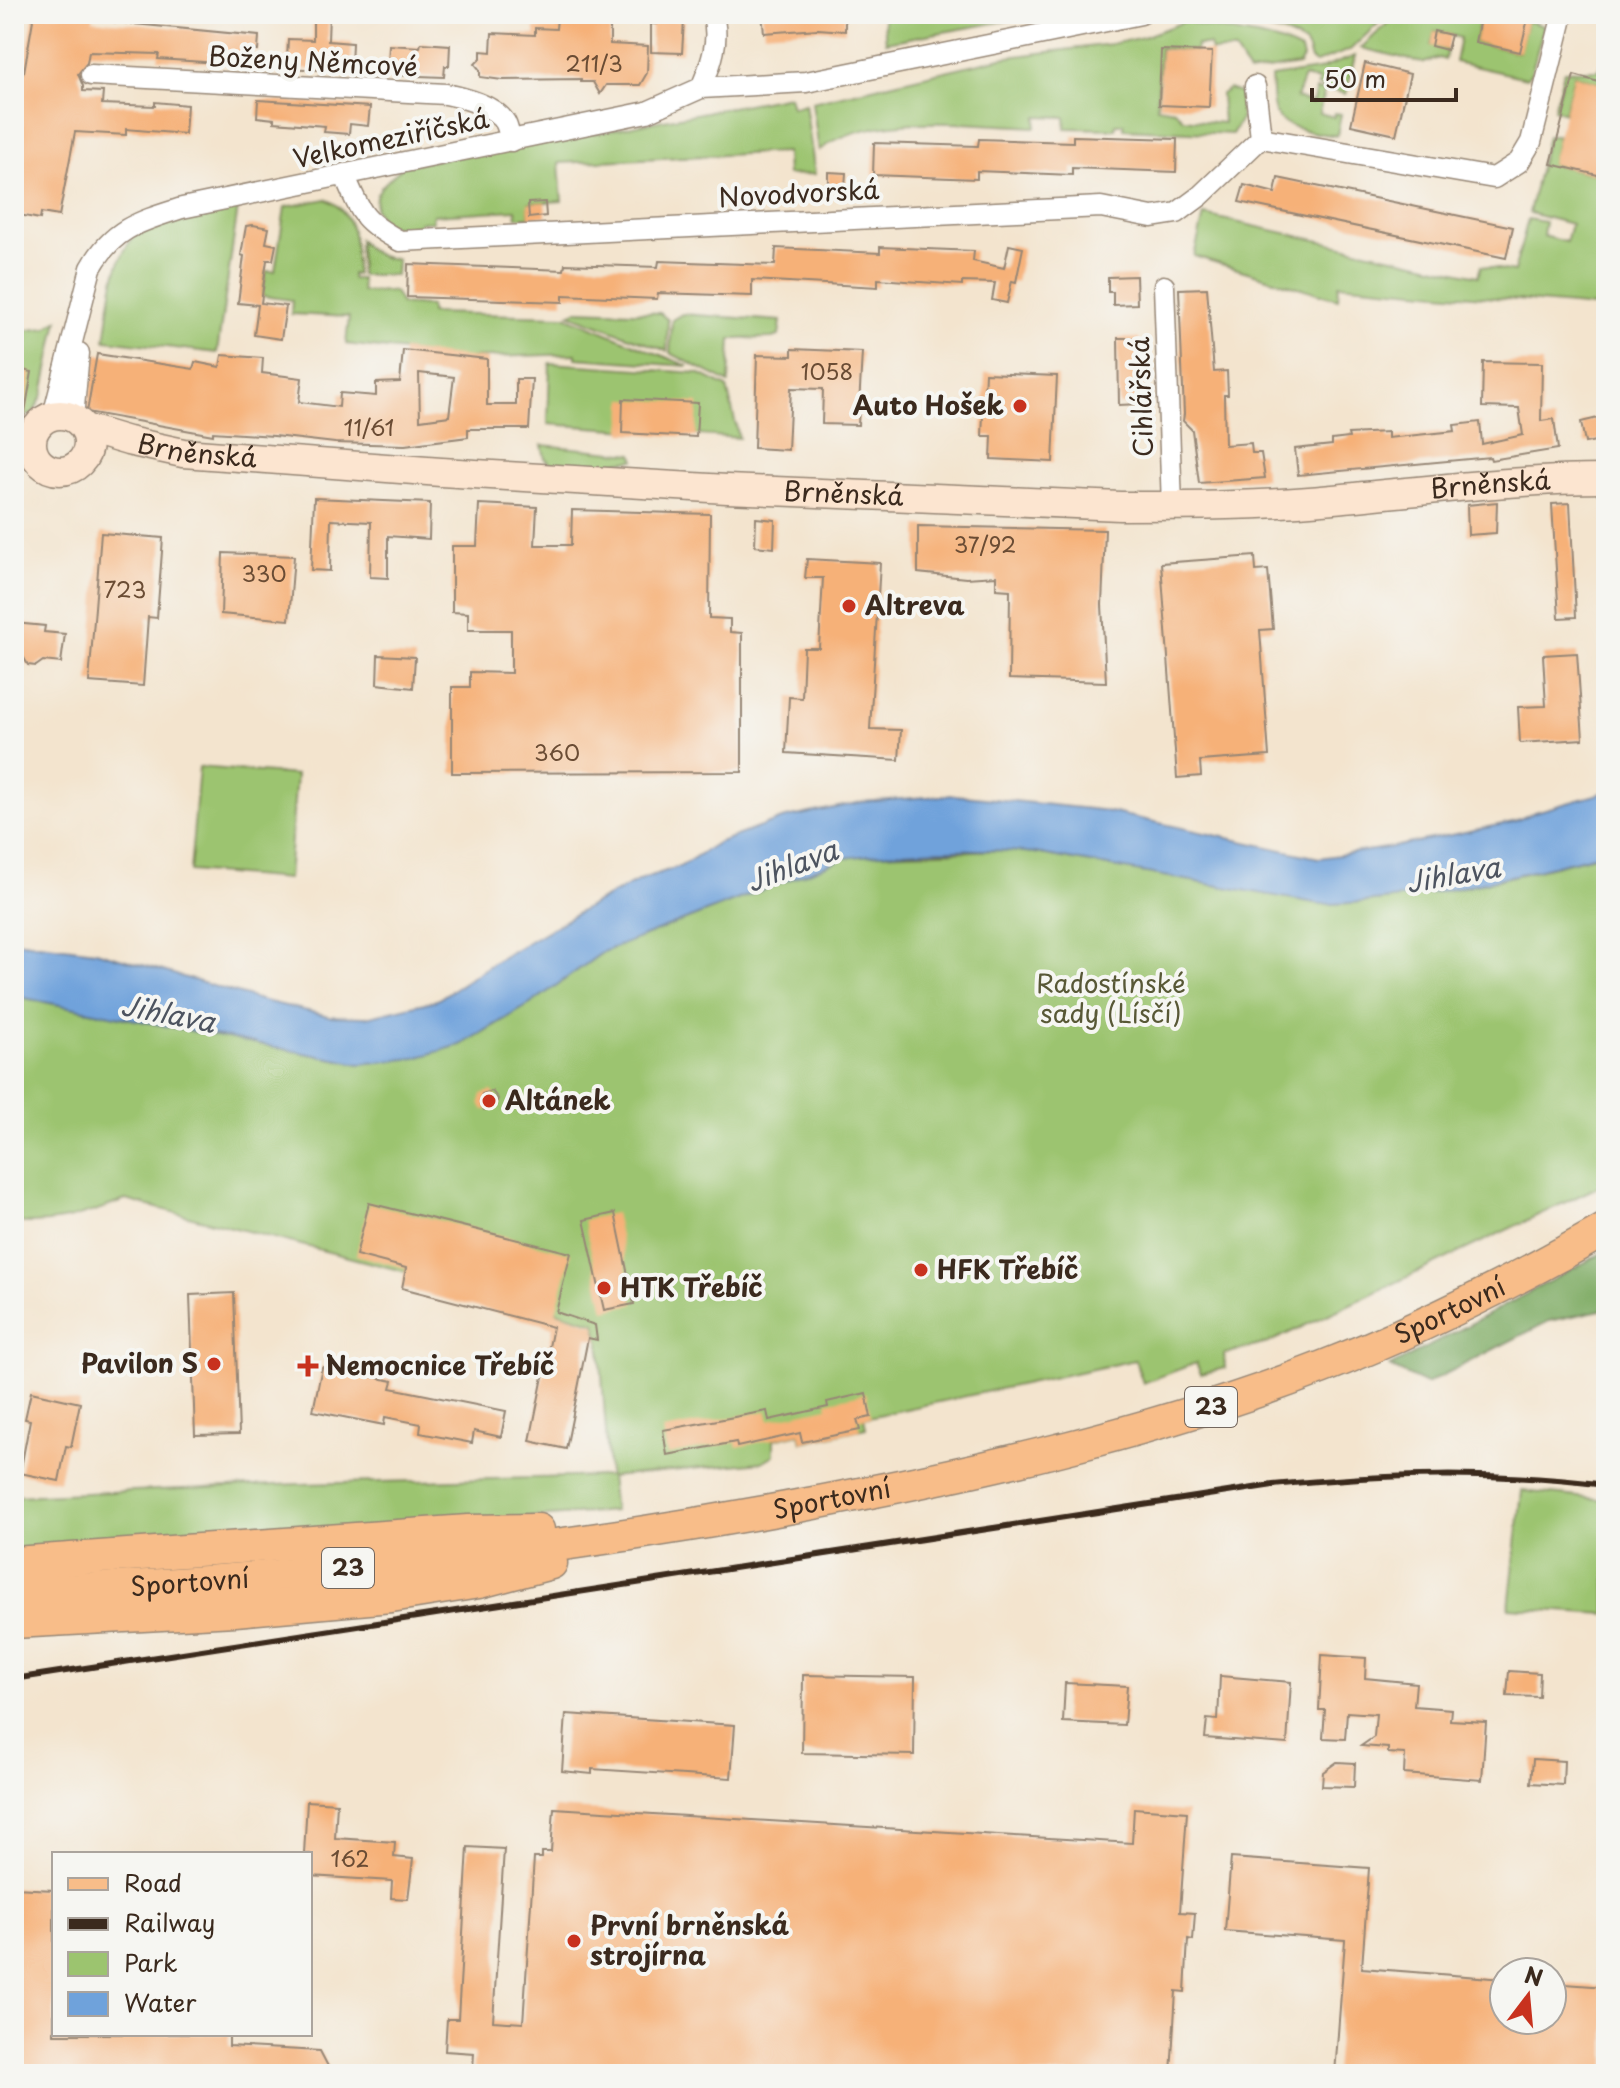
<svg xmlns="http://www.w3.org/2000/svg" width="1620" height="2088" viewBox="0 0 1620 2088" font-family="'Playpen Sans',sans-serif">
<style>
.green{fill:#9cc46f;stroke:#6c7746;stroke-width:2}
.forest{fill:#7daa62;stroke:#5c6a40;stroke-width:2}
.water{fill:#6fa2db;stroke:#55667c;stroke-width:2}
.building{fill:#f6b178;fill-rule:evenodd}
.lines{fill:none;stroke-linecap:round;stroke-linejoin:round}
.street-casing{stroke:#978776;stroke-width:23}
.secondary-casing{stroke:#978776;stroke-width:31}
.primary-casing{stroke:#978776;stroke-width:35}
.street{stroke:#fff;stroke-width:20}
.secondary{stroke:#fce5d0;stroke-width:28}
.primary{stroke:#f8bd89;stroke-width:32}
.rail{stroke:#3b2a1e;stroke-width:6}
.poi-dot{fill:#c8321e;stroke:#f6f6f2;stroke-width:3}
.labels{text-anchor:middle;stroke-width:8;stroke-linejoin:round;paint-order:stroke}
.number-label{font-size:22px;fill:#6a4c34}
.shield{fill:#f6f6f2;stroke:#73675e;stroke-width:2}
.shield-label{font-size:24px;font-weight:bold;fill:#3b2a1e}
.street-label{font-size:26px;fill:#3b2a1e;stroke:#f6f6f2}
.poi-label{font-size:26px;font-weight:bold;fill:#3b2a1e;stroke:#f6f6f2;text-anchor:start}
.park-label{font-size:26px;fill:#585836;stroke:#f6f6f2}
.water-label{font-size:28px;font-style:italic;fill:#4d5460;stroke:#f6f6f2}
</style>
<rect width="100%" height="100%" fill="#f6f6f2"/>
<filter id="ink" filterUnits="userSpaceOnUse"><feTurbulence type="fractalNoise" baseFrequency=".0125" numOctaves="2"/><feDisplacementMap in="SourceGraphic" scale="16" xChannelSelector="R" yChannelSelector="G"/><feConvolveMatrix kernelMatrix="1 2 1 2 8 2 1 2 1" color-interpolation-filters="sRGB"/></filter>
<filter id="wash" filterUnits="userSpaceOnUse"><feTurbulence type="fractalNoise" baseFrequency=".006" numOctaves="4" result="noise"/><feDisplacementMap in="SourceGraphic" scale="32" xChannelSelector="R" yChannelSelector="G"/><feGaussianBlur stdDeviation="1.8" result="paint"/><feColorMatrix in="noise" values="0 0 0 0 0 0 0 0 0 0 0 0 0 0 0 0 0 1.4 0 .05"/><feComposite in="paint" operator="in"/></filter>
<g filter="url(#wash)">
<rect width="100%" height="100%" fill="#f3e4ce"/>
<path class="green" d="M 883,14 L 1027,14 L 1006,21 L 886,42 Z
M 1217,14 L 1383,14 L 1383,19 L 1350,50 L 1316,63 L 1311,60 C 1309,54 1309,48 1303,43 C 1279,26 1226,24 1197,18 Z
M 1390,14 L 1481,14 L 1475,42 L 1519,52 L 1527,21 L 1544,26 L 1531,73 L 1526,78 L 1455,62 L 1460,38 L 1435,31 L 1431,45 L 1447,50 L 1445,60 L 1439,58 L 1424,63 L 1361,48 L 1390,21 Z
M 1186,21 C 1225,34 1265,32 1301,51 L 1303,58 L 1299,65 L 1249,73 L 1235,51 L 1211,51 L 1209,45 L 1197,45 L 1195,51 L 1160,48 L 1157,107 L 1175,110 L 1183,119 L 1223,123 L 1221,94 L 1229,89 L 1240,93 L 1241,119 L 1232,134 L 1124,129 L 1124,124 L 1116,124 L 1115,129 L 1066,128 L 1065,117 L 1037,116 L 1036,127 C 976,125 867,110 819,151 L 812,102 L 1001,58 L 1111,44 L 1143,37 Z
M 1355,56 L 1346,94 L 1317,86 L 1319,81 L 1304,77 L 1296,98 L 1312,103 L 1316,90 L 1324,91 L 1319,113 L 1334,117 L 1335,113 L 1341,114 L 1337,135 C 1325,135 1315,133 1304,130 C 1268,121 1274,110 1271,77 L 1318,70 Z
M 1602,59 L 1606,60 L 1606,84 L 1574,75 L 1564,113 L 1554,109 L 1564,71 L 1599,70 Z
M 789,96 L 792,107 L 805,104 L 815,174 L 787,175 L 786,152 L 559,163 L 562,201 L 529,203 L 529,218 L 517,217 L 516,210 L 433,215 L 432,222 L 419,222 L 420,232 L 388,225 L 379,217 L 375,208 L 376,196 L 381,187 L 404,165 L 560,140 Z
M 1547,136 L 1558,136 L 1552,164 L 1606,177 L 1606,308 L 1339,284 L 1338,299 L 1194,256 L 1204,215 L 1478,276 L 1481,266 L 1514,272 L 1528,219 L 1545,222 L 1543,236 L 1566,242 L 1571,224 L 1529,213 Z
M 326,199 C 356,212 356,246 356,275 L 352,274 L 352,279 L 361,279 L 362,292 L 394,291 L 401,304 L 430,306 L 430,313 L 565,316 L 688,366 L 576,358 L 576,354 L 465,358 L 346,344 L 349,317 L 291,314 L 292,300 L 262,296 L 266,271 L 275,271 L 285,207 Z
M 239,201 L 217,353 L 105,340 C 111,304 111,253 142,229 C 153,221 221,206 239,201 Z
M 359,240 C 370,252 380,259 397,259 L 396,275 L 360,275 Z
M 578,310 L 660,313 L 668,320 L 667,351 L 569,314 Z
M 682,314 L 781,321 L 779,336 L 772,338 L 731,339 L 729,383 L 670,353 L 672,320 Z
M 58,320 L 43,394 L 33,414 L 14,419 L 14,332 L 46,328 Z
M 550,363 L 698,373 L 727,387 L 739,438 L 548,424 Z
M 542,445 L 633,454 L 635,460 L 584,466 L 551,464 L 545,458 Z
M 199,767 L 296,775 L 288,879 L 190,871 Z
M 1008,850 L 1035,853 L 1321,904 C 1418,903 1513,876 1606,853 L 1606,1183 L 1268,1343 L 1224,1354 L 1225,1368 L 1201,1374 L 1196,1363 L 1143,1383 L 1135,1360 L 864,1418 L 866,1428 L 802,1442 L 800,1433 L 774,1439 L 774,1455 L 762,1462 L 610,1477 L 614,1511 L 14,1557 L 14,1496 L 300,1484 L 609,1476 L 600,1347 L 596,1323 L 539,1306 L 126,1200 C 85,1214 58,1227 14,1222 L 14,996 L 360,1064 L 461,1045 L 532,1003 L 603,952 L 844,858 L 873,854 Z
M 1522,1491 L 1606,1500 L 1606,1614 L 1509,1608 Z"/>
<path class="forest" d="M 1606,1251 L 1606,1309 L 1549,1321 L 1426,1384 L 1390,1367 Z"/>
<path class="water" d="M 1606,792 L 1606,853 C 1512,875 1419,903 1321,904 L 1035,853 C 974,847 904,850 844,858 L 603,952 L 532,1003 L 460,1045 L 416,1058 L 360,1064 L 14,996 L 14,941 L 96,951 L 260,1000 L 329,1016 L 366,1017 L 437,1000 L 499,959 L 595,903 L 642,879 L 681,866 L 717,843 L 782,819 L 862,802 L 954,795 L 1100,810 L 1319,858 L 1393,847 L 1513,822 L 1535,812 Z"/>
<g id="blocks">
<path class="building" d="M 34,14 L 94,14 L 93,20 L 259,36 L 258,51 L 251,50 L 250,65 L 158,59 L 159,54 L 89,52 L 87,63 L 78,74 L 83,86 L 83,91 L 103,92 L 102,104 L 155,106 L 155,102 L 187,105 L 185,134 L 126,129 L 126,135 L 75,132 L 59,216 L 41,213 L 40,219 L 14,214 L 14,131 L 18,108 L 14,108 L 14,70 L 24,72 Z
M 313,14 L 329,14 L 328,41 L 352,43 L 351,66 L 346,66 L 346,72 L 291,68 L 292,61 L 287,60 L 288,39 L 313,40 Z
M 762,14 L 845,14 L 845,31 L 818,29 L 764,33 Z
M 1481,14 L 1529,14 L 1520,52 L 1475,42 Z
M 557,17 L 582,19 L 582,23 L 610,24 L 610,44 L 648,46 L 647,73 L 640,85 L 606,85 L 600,94 L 593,82 L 581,82 L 581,79 L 502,80 L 480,77 L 480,70 L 475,64 L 481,58 L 481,51 L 491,52 L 492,33 L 535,35 L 535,28 L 556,29 Z
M 656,20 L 684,20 L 682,53 L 651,52 L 651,24 L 656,24 Z
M 1434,31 L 1451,35 L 1447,50 L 1431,46 Z
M 421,43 L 450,45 L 449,66 L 445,66 L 444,77 L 393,75 L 393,66 L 388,66 L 389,45 L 420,47 Z
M 1161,50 L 1212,52 L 1209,107 L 1159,105 Z
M 1365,63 L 1410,74 L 1396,135 L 1351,125 Z
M 1574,75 L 1606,84 L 1606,177 L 1551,164 Z
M 258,100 L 370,107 L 368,126 L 350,124 L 349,134 L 324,132 L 325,126 L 274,122 L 274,119 L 257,117 Z
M 1073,136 L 1177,139 L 1176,172 L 1072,168 L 1072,175 L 977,171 L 977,179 L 873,175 L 874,143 L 978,146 L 979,139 L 1073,142 Z
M 828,172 L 846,173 L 845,187 L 828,187 Z
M 1278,178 L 1513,227 L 1506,258 L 1239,202 L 1244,185 L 1275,193 Z
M 545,202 L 546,216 L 529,218 L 528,203 Z
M 253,225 L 269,228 L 266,243 L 276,245 L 273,260 L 267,260 L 261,303 L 286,306 L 281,339 L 254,335 L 258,305 L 238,303 L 244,256 L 241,255 L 246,226 Z
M 1009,245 L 1023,248 L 1016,282 L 1012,281 L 1007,303 L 992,300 L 995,283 L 962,282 L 962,285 L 878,279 L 878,287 L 752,280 L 752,296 L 658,293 L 657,299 L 563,295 L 563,302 L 407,297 L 408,264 L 564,270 L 565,264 L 658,267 L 659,261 L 775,265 L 776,248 L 880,253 L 880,247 L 974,251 L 973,261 L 1004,268 Z
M 1136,276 L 1137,304 L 1113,305 L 1113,292 L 1108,292 L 1108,277 Z
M 1207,288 L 1214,372 L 1227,371 L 1228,395 L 1224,395 L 1225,445 L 1251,443 L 1252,453 L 1261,453 L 1265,478 L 1199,483 L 1192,430 L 1183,421 L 1184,414 L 1179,289 Z
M 1118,338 L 1139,338 L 1139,343 L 1147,342 L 1149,397 L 1140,398 L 1141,404 L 1119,405 Z
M 792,349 L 862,352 L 858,425 L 822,424 L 823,389 L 791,388 L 788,450 L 754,448 L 757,355 L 792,356 Z
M 403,350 L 487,359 L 487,405 L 516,405 L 516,379 L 532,379 L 529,429 L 468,429 L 468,437 L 405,445 L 335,443 L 274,436 L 213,432 L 213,435 L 87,412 L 97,354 L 193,369 L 195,362 L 220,367 L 222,355 L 263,358 L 262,373 L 302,378 L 299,402 L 339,407 L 340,393 L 376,396 L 376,383 L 400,382 ZM 419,373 L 454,377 L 449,416 L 420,420 Z
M 1483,362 L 1542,363 L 1541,421 L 1554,419 L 1558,449 L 1491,460 L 1490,457 L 1298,475 L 1295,449 L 1332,445 L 1332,440 L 1349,438 L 1348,434 L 1388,432 L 1388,438 L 1455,431 L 1454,425 L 1480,422 L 1482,444 L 1523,435 L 1519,408 L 1482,407 Z
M 14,368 L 32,372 L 22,429 L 14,428 Z
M 985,373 L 1057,376 L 1053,462 L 991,459 L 992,436 L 982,436 Z
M 623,399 L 698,403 L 696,437 L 622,433 Z
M 1606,416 L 1606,439 L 1585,443 L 1581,422 Z
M 314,498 L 430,503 L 429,539 L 388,536 L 388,578 L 370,577 L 371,522 L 331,520 L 330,571 L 311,570 Z
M 1497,502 L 1496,533 L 1468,535 L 1467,505 Z
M 1570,503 L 1576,617 L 1559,618 L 1552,504 Z
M 479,504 L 537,507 L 535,545 L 571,545 L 572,510 L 710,514 L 709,618 L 730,619 L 730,632 L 742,633 L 742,772 L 452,773 L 452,687 L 470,687 L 470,672 L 511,673 L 511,630 L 468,630 L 468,613 L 452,612 L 452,546 L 477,546 Z
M 756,518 L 775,520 L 774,548 L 755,546 Z
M 918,526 L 1105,530 L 1102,605 L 1106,682 L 1009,679 L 1010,590 L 996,589 L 996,576 L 966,578 L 918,573 Z
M 101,533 L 163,538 L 157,618 L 148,617 L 143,686 L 89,682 Z
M 223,553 L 294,556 L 289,620 L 221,614 Z
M 1255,556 L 1256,571 L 1268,570 L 1273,629 L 1260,630 L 1269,756 L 1200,761 L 1201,776 L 1177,778 L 1161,563 Z
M 807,559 L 880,563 L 870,729 L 901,730 L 899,760 L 786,753 L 789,697 L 802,698 L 804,648 L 819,648 L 823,578 L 805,578 Z
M 14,623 L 45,626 L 44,632 L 65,634 L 61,663 L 43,661 L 36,666 L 28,665 L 24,658 L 14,657 Z
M 1577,653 L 1583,739 L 1520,743 L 1518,707 L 1546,706 L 1543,655 Z
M 378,655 L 415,657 L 413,688 L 377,684 Z
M 492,1091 L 498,1099 L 494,1108 L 484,1110 L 480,1103 L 482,1094 Z
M 369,1203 L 571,1253 L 556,1312 L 595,1325 L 597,1340 L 588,1338 L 566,1449 L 530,1441 L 553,1327 L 402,1288 L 406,1268 L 356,1255 Z
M 615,1213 L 634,1304 L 604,1310 L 584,1220 Z
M 234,1293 L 239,1434 L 195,1435 L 190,1295 Z
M 322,1367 L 393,1381 L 391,1388 L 506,1411 L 501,1437 L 474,1431 L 472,1443 L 420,1433 L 421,1424 L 385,1417 L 384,1425 L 313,1411 Z
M 31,1392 L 80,1403 L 71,1447 L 66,1446 L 59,1481 L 20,1473 L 30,1420 L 25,1419 Z
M 866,1393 L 871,1417 L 857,1420 L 860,1430 L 802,1442 L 800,1433 L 737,1447 L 736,1442 L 667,1455 L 663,1430 L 767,1411 L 769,1420 L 828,1407 L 827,1402 Z
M 1322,1655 L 1366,1658 L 1365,1678 L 1416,1683 L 1414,1706 L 1451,1709 L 1450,1720 L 1486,1722 L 1482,1780 L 1404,1774 L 1405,1754 L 1388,1753 L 1388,1748 L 1361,1746 L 1374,1737 L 1376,1714 L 1347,1712 L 1345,1739 L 1323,1738 L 1325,1710 L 1319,1710 Z
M 1509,1671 L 1540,1673 L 1539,1697 L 1507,1696 Z
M 803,1675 L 915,1677 L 914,1755 L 802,1753 Z
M 1220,1676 L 1291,1682 L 1287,1744 L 1205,1738 L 1207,1719 L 1218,1720 Z
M 1065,1683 L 1127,1686 L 1124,1725 L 1063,1722 Z
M 566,1714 L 735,1725 L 731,1778 L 592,1769 L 592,1774 L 562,1771 Z
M 1533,1759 L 1564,1761 L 1563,1785 L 1531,1783 Z
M 1337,1762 L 1355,1763 L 1354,1787 L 1322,1786 L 1323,1772 Z
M 307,1801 L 337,1803 L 335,1838 L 395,1842 L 394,1857 L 413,1859 L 408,1899 L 391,1898 L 392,1881 L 310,1876 L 310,1854 L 304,1854 Z
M 554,1808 L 1132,1843 L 1134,1808 L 1187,1812 L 1180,1912 L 1195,1913 L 1193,1940 L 1188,1939 L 1185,1992 L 1176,1991 L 1171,2074 L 519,2074 L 520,2072 L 473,2069 L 474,2053 L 445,2051 L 447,2019 L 458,2019 L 468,1847 L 504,1849 L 493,2021 L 523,2023 L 534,1858 L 542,1858 L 542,1852 L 551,1852 Z
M 1231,1858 L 1369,1868 L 1362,1968 L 1504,1979 L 1504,2020 L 1552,2020 L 1552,1983 L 1606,1987 L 1606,2074 L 1335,2074 L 1345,1940 L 1225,1931 Z
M 14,1888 L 54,1890 L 54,2034 L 229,2034 L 229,2046 L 320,2051 L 332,2074 L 14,2074 Z"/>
</g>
</g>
<g filter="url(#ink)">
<use href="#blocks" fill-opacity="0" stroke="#978776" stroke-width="2"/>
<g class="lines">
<g class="street-casing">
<path id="street" d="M 91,75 L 446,94 C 465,98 494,105 505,122 C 508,127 509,135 511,141
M 1255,86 L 1261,138
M 701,88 C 711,65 721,38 712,14
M 1261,138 L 1494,178 L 1519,162 L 1531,142 L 1563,14
M 344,174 C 361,213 361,220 400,241 L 1101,207 L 1152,217 L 1177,213 L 1200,196 L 1261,138
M 1164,286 L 1172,506
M 53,416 L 91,268 C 113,228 141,221 182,208 L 647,112 L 701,88 L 806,82 L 1141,14
M 73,418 L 79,353"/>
</g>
<g class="secondary-casing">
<g id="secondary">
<circle cx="60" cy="443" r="28"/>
<path id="s1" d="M 84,428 L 128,441 L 183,453 L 441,472 L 727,489 L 1120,506 C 1191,506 1263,506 1333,499 C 1424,491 1515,479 1606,479"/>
</g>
</g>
<g class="primary-casing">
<g id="primary">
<path d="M 14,1563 L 468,1531 L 538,1530"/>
<path id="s2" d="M 14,1593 C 273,1582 532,1555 787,1508 C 969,1474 1151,1434 1323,1367 C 1421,1329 1515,1281 1606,1229"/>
<path d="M 14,1622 L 235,1610 L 391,1596 L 479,1582 L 551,1563"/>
</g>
</g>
<use href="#street" class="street"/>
<use href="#secondary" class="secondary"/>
<use href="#primary" class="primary"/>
<path class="rail" d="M 14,1679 L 1273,1485 C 1386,1474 1493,1471 1606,1485"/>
</g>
</g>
<g class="poi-dot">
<circle cx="1020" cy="406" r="8"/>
<circle cx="849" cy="606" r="8"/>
<circle cx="489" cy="1101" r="8"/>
<circle cx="921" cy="1270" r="8"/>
<circle cx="604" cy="1288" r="8"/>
<circle cx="214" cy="1364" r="8"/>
<path d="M304 1354h8v8h8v8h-8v8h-8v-8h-8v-8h8z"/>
<circle cx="574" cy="1941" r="8"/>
</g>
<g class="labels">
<g class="number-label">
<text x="594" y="72">211/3</text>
<text x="827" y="380">1058</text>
<text x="369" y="436">11/61</text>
<text x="985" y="553">37/92</text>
<text x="264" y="582">330</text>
<text x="125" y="598">723</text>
<text x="557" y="761">360</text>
<text x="350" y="1867">162</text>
</g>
<g class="shield">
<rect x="1185" y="1387" width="52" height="40" rx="6"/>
<rect x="322" y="1548" width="52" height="40" rx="6"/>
</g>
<g class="shield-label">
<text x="1211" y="1415">23</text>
<text x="348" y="1576">23</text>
</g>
<g class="street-label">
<text transform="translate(313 62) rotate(3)" y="9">Boženy Němcové</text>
<text transform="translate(391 139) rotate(-12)" y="9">Velkomeziříčská</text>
<text transform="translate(799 194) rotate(-3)" y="9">Novodvorská</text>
<text transform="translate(1142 397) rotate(-92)" y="9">Cihlářská</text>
<text dy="9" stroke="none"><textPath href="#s1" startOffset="116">Brněnská</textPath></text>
<text dy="9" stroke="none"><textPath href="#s1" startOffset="1412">Brněnská</textPath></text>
<text dy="9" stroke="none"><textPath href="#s1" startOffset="764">Brněnská</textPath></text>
<text dy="9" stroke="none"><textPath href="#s2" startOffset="1472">Sportovní</textPath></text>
<text dy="9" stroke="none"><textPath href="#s2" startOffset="824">Sportovní</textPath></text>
<text dy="9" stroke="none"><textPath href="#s2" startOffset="176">Sportovní</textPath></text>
</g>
<g class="poi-label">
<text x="1004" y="415" text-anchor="end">Auto Hošek</text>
<text x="865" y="615">Altreva</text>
<text x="505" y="1110">Altánek</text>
<text x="937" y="1279">HFK Třebíč</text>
<text x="620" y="1297">HTK Třebíč</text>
<text x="198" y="1373" text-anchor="end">Pavilon S</text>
<text x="326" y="1375">Nemocnice Třebíč</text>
<text x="590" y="1935">První brněnská<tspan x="590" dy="30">strojírna</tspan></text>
</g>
<g class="park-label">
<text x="1111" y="993">Radostínské<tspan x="1111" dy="30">sady (Lísčí)</tspan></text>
</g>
<g class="water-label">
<text transform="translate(792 866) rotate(-21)" y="10">Jihlava</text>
<text transform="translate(1453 875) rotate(-10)" y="10">Jihlava</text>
<text transform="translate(168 1014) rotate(11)" y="10">Jihlava</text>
</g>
</g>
<rect width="1620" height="2088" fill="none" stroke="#f6f6f2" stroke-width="48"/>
<rect x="52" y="1852" width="260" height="184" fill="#f6f6f2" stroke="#aba49d" stroke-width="2"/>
<rect x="68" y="1878" width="40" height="12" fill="#f8bd89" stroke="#aba49d" stroke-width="2"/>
<text x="124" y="1892" font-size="24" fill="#3b2a1e">Road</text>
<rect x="68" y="1918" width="40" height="12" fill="#3b2a1e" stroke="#aba49d" stroke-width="2"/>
<text x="124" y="1932" font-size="24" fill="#3b2a1e">Railway</text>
<rect x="68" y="1952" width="40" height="24" fill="#9cc46f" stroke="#aba49d" stroke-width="2"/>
<text x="124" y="1972" font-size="24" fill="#3b2a1e">Park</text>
<rect x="68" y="1992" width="40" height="24" fill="#6fa2db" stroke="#aba49d" stroke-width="2"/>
<text x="124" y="2012" font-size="24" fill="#3b2a1e">Water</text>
<g transform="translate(1528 1996) rotate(16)"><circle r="38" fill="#f6f6f2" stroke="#aba49d" stroke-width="2"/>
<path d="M0-6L14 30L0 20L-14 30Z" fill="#c8321e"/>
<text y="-12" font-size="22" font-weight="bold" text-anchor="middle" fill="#3b2a1e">N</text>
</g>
<path d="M1312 88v12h144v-12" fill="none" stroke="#3b2a1e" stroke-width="4"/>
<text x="1324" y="88" font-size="24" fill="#3b2a1e" stroke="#f6f6f2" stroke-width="6" paint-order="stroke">50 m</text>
</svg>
